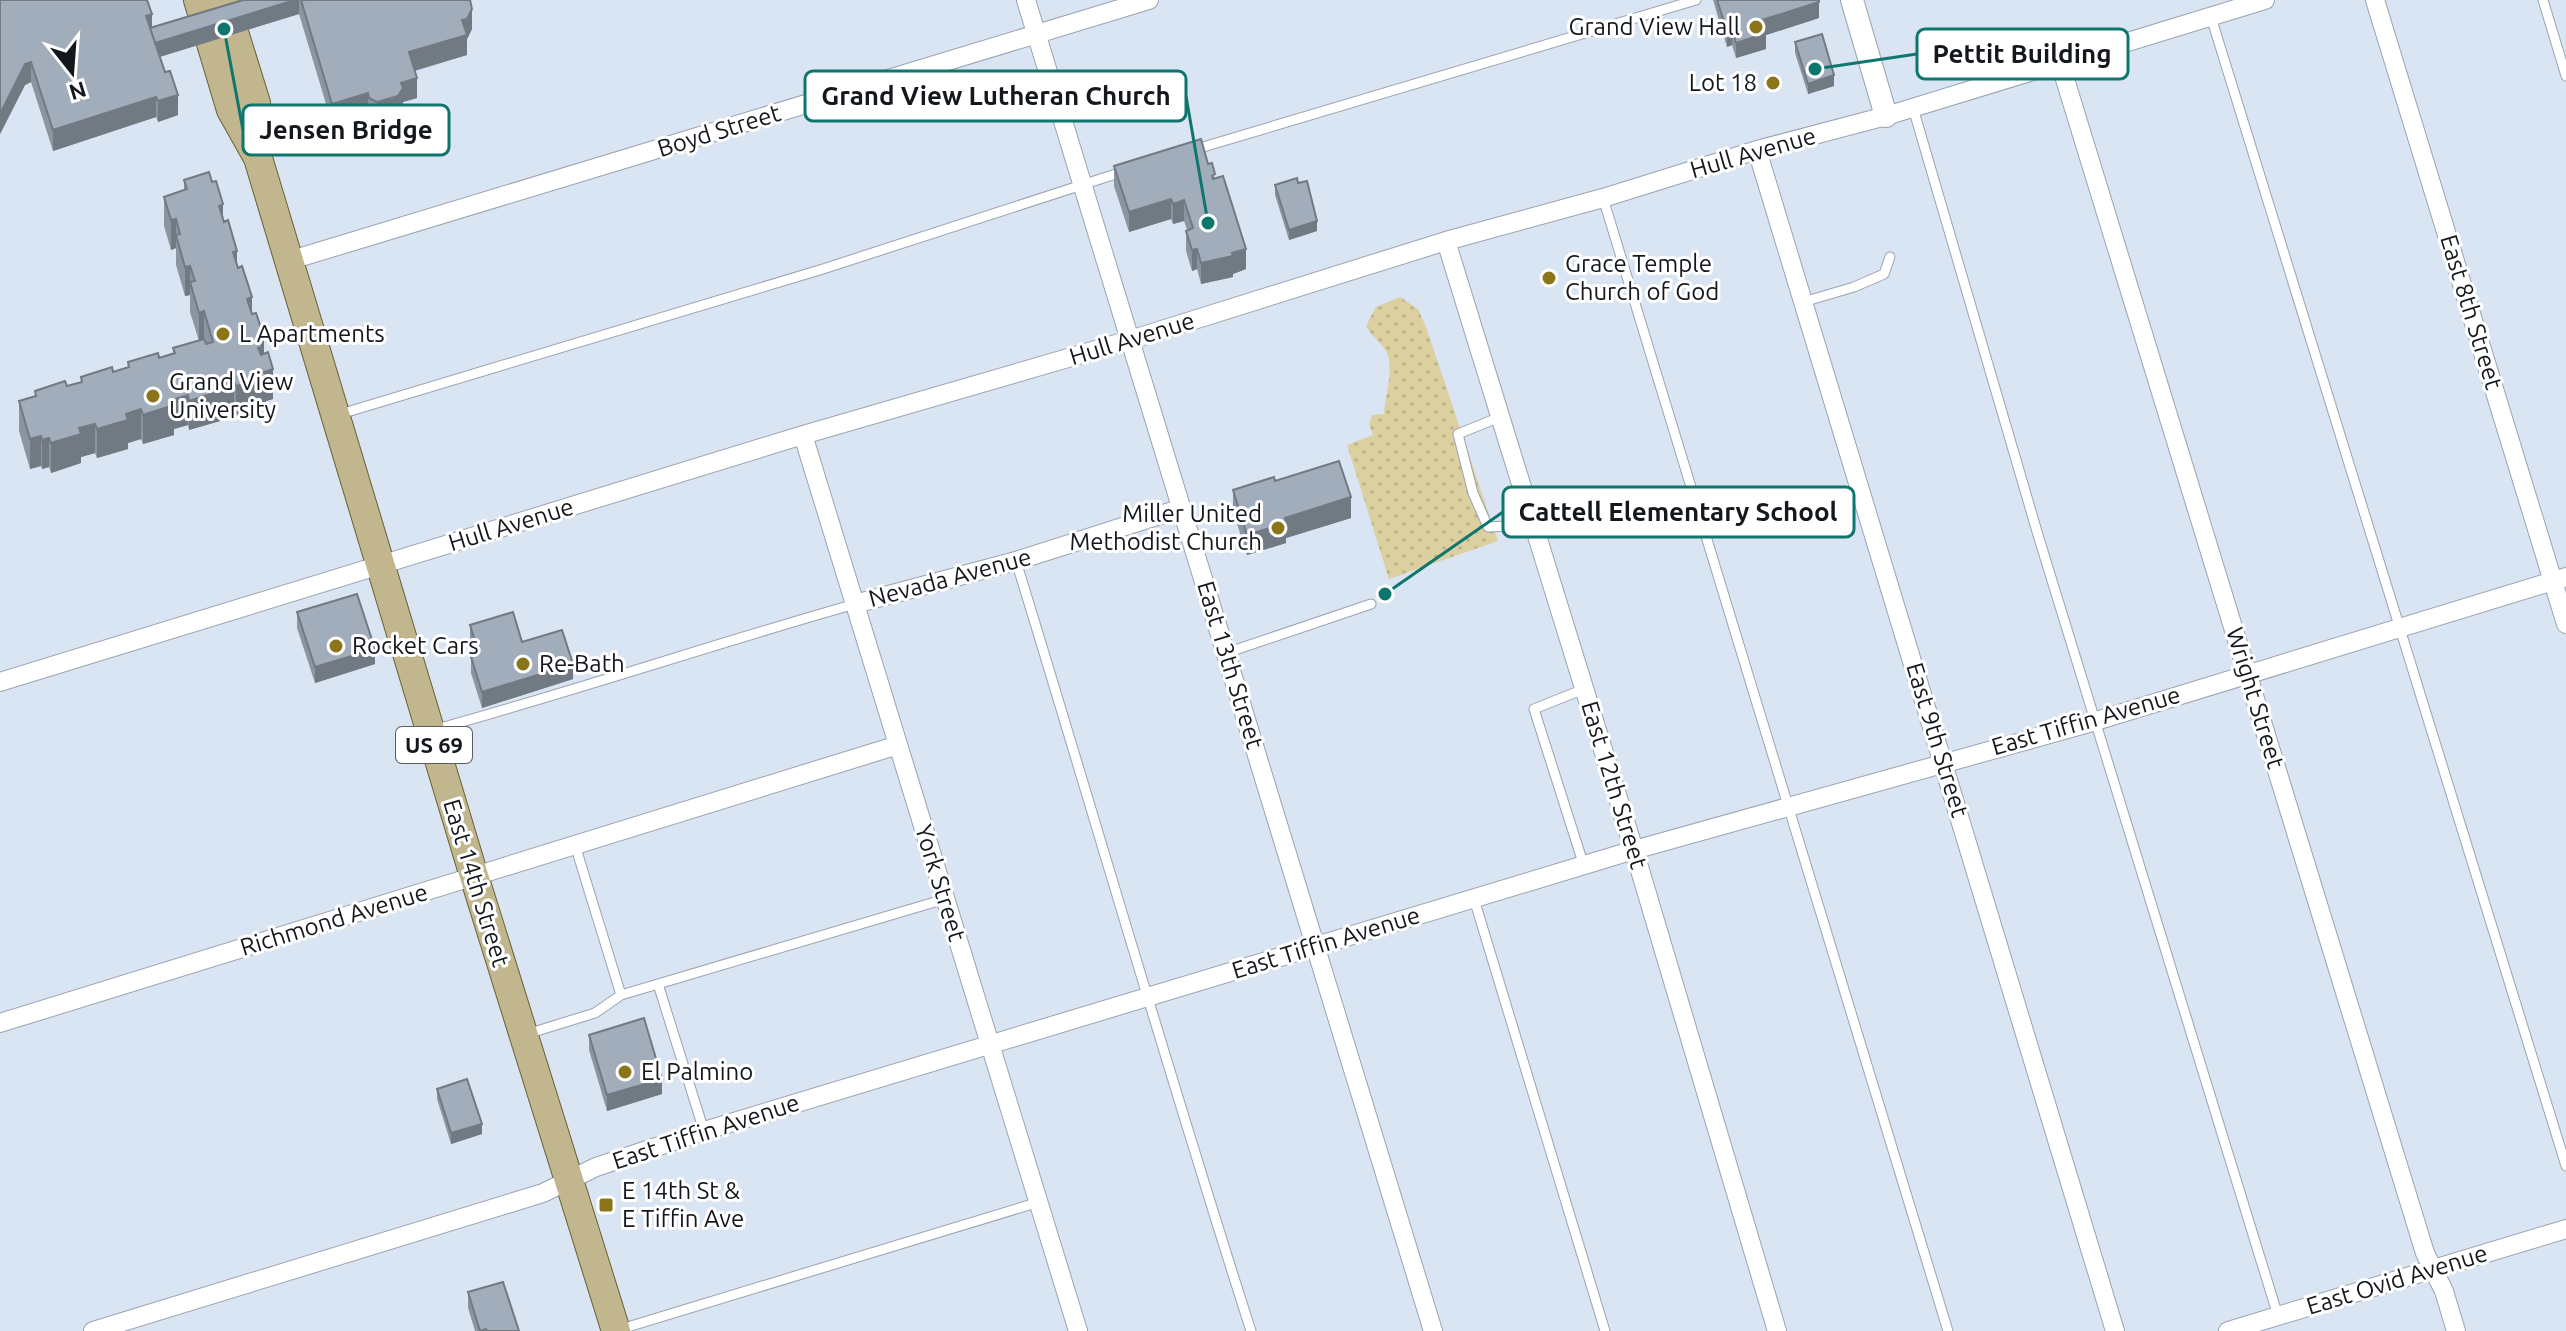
<svg xmlns="http://www.w3.org/2000/svg" width="2566" height="1331" viewBox="0 0 2566 1331" font-family="Ubuntu,sans-serif">
<style>
.grass{fill:url(#grass-dots)}
.lines{fill:none;stroke-linecap:round;stroke-linejoin:round}
.service-casing{stroke:#99a4b1;stroke-width:11}
.minor-casing{stroke:#99a4b1;stroke-width:20}
.tertiary-casing{stroke:#99a4b1;stroke-width:24}
.primary-casing{stroke:#696035;stroke-width:30}
.service{stroke:#fff;stroke-width:9}
.minor{stroke:#fff;stroke-width:18}
.tertiary{stroke:#fff;stroke-width:22}
.primary{stroke:#c1b68e;stroke-width:28}
.wall{fill:#8b95a1}
.shaded-wall{fill:#717983}
.building{fill:#a2adbb;stroke:#717983;stroke-width:2}
.poi-dot{fill:#8a7518;stroke:#fff;stroke-width:3}
.labels{text-anchor:middle;stroke-width:6;stroke-linejoin:round;paint-order:stroke}
.shield{fill:#fff;stroke:#5a5d61;stroke-width:2}
.shield-label{font-size:22px;font-weight:bold;fill:#14181d}
.poi-label{font-size:24px;fill:#14181d;stroke:#fff;text-anchor:start}
.street-label{font-size:24px;fill:#14181d;stroke:#fff}
.leader{fill:none;stroke:#0f766e;stroke-width:3}
.callout-dot{fill:#0f766e;stroke:#fff;stroke-width:3}
.callout{fill:#fff;stroke:#0f766e;stroke-width:3}
.callout-label{font-size:26px;text-anchor:middle;font-weight:bold;fill:#14181d}
</style>
<defs>
<pattern id="grass-dots" width="8" height="8" patternUnits="userSpaceOnUse" patternTransform="scale(2)"><rect width="8" height="8" fill="#dcd0a0"/><path d="M2 2h.1M6 6h.1" fill="none" stroke="#bcb289" stroke-width="1.8" stroke-linecap="round"/></pattern>
</defs>
<rect width="100%" height="100%" fill="#dae5f3"/>
<path class="grass" d="M 1400,297 L 1418,309 L 1426,327 L 1498,541 L 1389,579 L 1347,445 L 1373,435 L 1369,424 L 1372,415 L 1384,414 C 1385,396 1395,366 1386,351 C 1380,341 1371,336 1366,326 L 1376,307 Z"/>
<g class="lines">
<g class="service-casing">
<path id="service" d="M 2543,0 L 2566,76
M 2211,17 L 2566,1166
M 1913,108 L 2038,535 L 2278,1316
M 1193,150 L 1696,0
M 1603,198 L 1948,1331
M 1803,302 L 1854,287 L 1884,274 L 1890,257
M 337,415 L 823,269 L 1125,171
M 1500,417 L 1458,434 L 1473,493 L 1488,527 L 1534,525
M 1016,561 C 1095,818 1169,1076 1251,1331
M 1226,653 L 1371,604
M 433,730 C 575,691 714,644 855,604
M 575,845 L 621,995
M 1584,866 L 1534,709 L 1584,689
M 1474,899 L 1605,1331
M 658,984 L 945,899
M 527,1034 L 595,1013 L 621,995 L 658,984 L 704,1131
M 621,1329 L 1039,1202"/>
</g>
<g class="minor-casing">
<path id="minor" d="M 1026,0 L 1433,1331
M 2375,0 L 2566,624
M 2060,63 L 2425,1253 L 2444,1291 L 2456,1331
M 1757,150 L 2115,1331
M 1446,241 L 1634,850 L 1777,1331
M 288,261 L 1149,0
M 803,435 L 1078,1331
M 855,604 L 1016,561 L 1182,508
M 0,682 L 803,435 L 1130,340 L 1446,241 L 1603,198 L 1757,150 L 1886,116 L 2265,0
M 0,1023 L 898,745
M 93,1331 L 543,1193 L 596,1167 L 704,1131 L 1634,850 L 2096,721 L 2566,577
M 2228,1331 L 2566,1229"/>
</g>
<g class="tertiary-casing">
<path id="tertiary" d="M 1852,0 L 1886,116"/>
</g>
<g class="primary-casing">
<path id="primary" d="M 198,0 L 231,110 L 258,158 L 474,876 L 616,1331
M 224,0 L 256,103 L 258,153"/>
</g>
<use href="#service" class="service"/>
<use href="#minor" class="minor"/>
<use href="#tertiary" class="tertiary"/>
<use href="#primary" class="primary"/>
</g>
<path class="wall" d="M 0,0 L 152,28 L 243,0 L 470,0 L 472,29 L 467,39 L 467,55 L 415,71 L 417,98 L 403,102 L 403,108 L 398,116 L 377,123 L 369,118 L 368,113 L 332,124 L 299,14 L 159,57 L 178,115 L 158,122 L 156,117 L 53,151 L 31,82 L 25,85 L 0,134 Z
M 1713,0 L 1819,0 L 1819,18 L 1766,35 L 1766,49 L 1736,58 L 1732,45 L 1727,47 Z
M 1795,42 L 1834,86 L 1808,94 L 1795,53 Z
M 1208,164 L 1215,178 L 1246,269 L 1233,274 L 1233,277 L 1201,284 L 1197,269 L 1192,271 L 1186,251 L 1186,231 L 1187,230 L 1184,221 L 1173,224 L 1171,219 L 1129,232 L 1114,186 L 1114,166 Z
M 184,180 L 223,220 L 264,354 L 273,399 L 266,401 L 266,407 L 236,416 L 234,411 L 220,415 L 220,421 L 189,430 L 188,425 L 174,429 L 174,435 L 143,444 L 141,439 L 128,443 L 128,449 L 97,458 L 95,453 L 81,457 L 81,463 L 51,473 L 49,467 L 42,469 L 41,466 L 30,469 L 19,431 L 19,401 L 35,396 L 35,391 L 67,386 L 81,382 L 81,377 L 113,372 L 128,368 L 128,362 L 159,358 L 173,354 L 173,348 L 199,341 L 190,312 L 190,295 L 185,296 L 176,265 L 176,248 L 171,250 L 164,226 L 164,197 L 184,190 Z
M 1275,185 L 1317,231 L 1289,240 L 1275,195 Z
M 1275,481 L 1351,518 L 1286,538 L 1286,543 L 1247,555 L 1233,511 L 1233,490 Z
M 297,612 L 375,664 L 315,683 L 297,628 Z
M 470,625 L 522,642 L 573,679 L 482,708 L 471,673 L 471,657 L 475,656 L 470,640 Z
M 589,1035 L 662,1094 L 607,1111 L 589,1050 Z
M 437,1089 L 482,1134 L 451,1144 L 437,1099 Z
M 468,1292 L 519,1331 L 475,1331 L 468,1308 Z"/>
<path class="shaded-wall" d="M 295,0 L 299,0 L 299,14 L 153,59 L 153,43 Z
M 1819,2 L 1819,18 L 1766,35 L 1766,49 L 1736,58 L 1736,43 L 1762,20 Z
M 472,9 L 472,29 L 467,39 L 467,55 L 409,72 L 409,52 Z
M 152,14 L 152,35 L 146,16 Z
M 1732,30 L 1732,45 L 1727,47 L 1727,31 Z
M 31,62 L 31,82 L 25,85 L 0,134 L 0,114 L 25,64 Z
M 1834,75 L 1834,86 L 1808,94 L 1808,84 Z
M 417,78 L 417,98 L 403,102 L 403,108 L 398,116 L 377,123 L 377,102 L 401,83 Z
M 368,93 L 368,113 L 332,124 L 332,104 Z
M 178,95 L 178,115 L 158,122 L 158,101 Z
M 156,97 L 156,117 L 53,151 L 53,130 Z
M 1171,199 L 1171,219 L 1129,232 L 1129,212 Z
M 1184,200 L 1184,221 L 1173,224 L 1173,204 Z
M 223,204 L 223,234 L 219,206 Z
M 176,219 L 176,248 L 171,250 L 171,220 Z
M 1317,221 L 1317,231 L 1289,240 L 1289,230 Z
M 1197,249 L 1197,269 L 1192,271 L 1192,250 Z
M 1246,249 L 1246,269 L 1233,274 L 1233,277 L 1201,284 L 1201,263 Z
M 237,251 L 237,281 L 233,252 Z
M 190,266 L 190,295 L 185,296 L 185,267 Z
M 252,297 L 252,327 L 247,299 Z
M 204,311 L 204,341 L 199,342 L 199,313 Z
M 264,337 L 264,366 L 258,348 L 259,338 Z
M 273,369 L 273,399 L 266,401 L 266,407 L 236,416 L 236,386 L 264,372 Z
M 234,381 L 234,411 L 220,415 L 220,421 L 189,430 L 189,401 L 218,386 Z
M 188,395 L 188,425 L 174,429 L 174,435 L 143,444 L 143,415 L 172,400 Z
M 141,409 L 141,439 L 128,443 L 128,449 L 97,458 L 97,429 L 126,414 Z
M 95,424 L 95,453 L 81,457 L 81,463 L 51,473 L 51,443 L 79,428 Z
M 41,436 L 41,466 L 30,469 L 30,439 Z
M 49,438 L 49,467 L 42,469 L 42,440 Z
M 1351,497 L 1351,518 L 1286,538 L 1286,543 L 1247,555 L 1247,535 L 1285,518 Z
M 375,649 L 375,664 L 315,683 L 315,667 Z
M 573,664 L 573,679 L 482,708 L 482,692 Z
M 662,1079 L 662,1094 L 607,1111 L 607,1095 Z
M 482,1124 L 482,1134 L 451,1144 L 451,1133 Z"/>
<path class="building" d="M 0,0 L 147,0 L 152,14 L 146,16 L 165,72 L 170,71 L 178,95 L 158,101 L 156,97 L 53,130 L 31,62 L 25,64 L 0,114 Z
M 243,0 L 295,0 L 155,43 L 150,28 Z
M 301,0 L 470,0 L 472,9 L 467,19 L 462,20 L 467,35 L 409,52 L 417,78 L 401,83 L 403,88 L 398,96 L 377,102 L 369,98 L 368,93 L 332,104 Z
M 1717,0 L 1819,0 L 1819,2 L 1762,20 L 1766,33 L 1736,43 L 1732,30 L 1727,31 Z
M 1822,34 L 1834,75 L 1808,84 L 1795,42 Z
M 1201,139 L 1208,164 L 1212,163 L 1215,174 L 1212,176 L 1213,179 L 1223,176 L 1246,249 L 1232,253 L 1233,256 L 1201,263 L 1197,249 L 1192,250 L 1186,231 L 1193,228 L 1184,200 L 1173,204 L 1171,199 L 1129,212 L 1114,166 Z
M 209,172 L 212,182 L 216,181 L 223,204 L 219,206 L 224,222 L 228,220 L 237,251 L 233,252 L 238,268 L 242,266 L 252,297 L 247,299 L 252,314 L 256,313 L 264,337 L 259,338 L 262,347 L 258,348 L 261,355 L 268,352 L 273,369 L 264,372 L 266,377 L 236,386 L 234,381 L 218,386 L 220,391 L 189,401 L 188,395 L 172,400 L 174,405 L 143,415 L 141,409 L 126,414 L 128,420 L 97,429 L 95,424 L 79,428 L 81,434 L 51,443 L 49,438 L 42,440 L 41,436 L 30,439 L 19,401 L 36,396 L 35,391 L 65,381 L 67,386 L 82,382 L 81,377 L 112,367 L 113,372 L 129,367 L 128,362 L 158,353 L 159,358 L 175,353 L 173,348 L 204,339 L 206,344 L 213,342 L 204,311 L 199,313 L 190,282 L 195,281 L 190,266 L 185,267 L 176,235 L 180,234 L 176,219 L 171,220 L 164,197 L 187,189 L 184,180 Z
M 1297,178 L 1298,183 L 1307,181 L 1317,221 L 1289,230 L 1275,185 Z
M 1339,461 L 1351,497 L 1285,518 L 1286,523 L 1247,535 L 1233,490 L 1274,477 L 1275,481 Z
M 357,594 L 375,649 L 315,667 L 297,612 Z
M 513,612 L 522,642 L 562,630 L 573,664 L 482,692 L 471,657 L 479,654 L 470,625 Z
M 644,1018 L 662,1079 L 607,1095 L 589,1035 Z
M 467,1079 L 482,1124 L 451,1133 L 437,1089 Z
M 503,1282 L 519,1331 L 487,1331 L 486,1329 L 480,1331 L 468,1292 Z"/>
<g class="poi-dot">
<circle cx="1756" cy="27" r="8"/>
<circle cx="1773" cy="83" r="8"/>
<circle cx="1549" cy="278" r="8"/>
<circle cx="223" cy="334" r="8"/>
<circle cx="153" cy="396" r="8"/>
<circle cx="1278" cy="528" r="8"/>
<circle cx="336" cy="646" r="8"/>
<circle cx="523" cy="664" r="8"/>
<circle cx="625" cy="1072" r="8"/>
<rect x="598" y="1197" width="16" height="16" rx="4"/>
</g>
<g class="labels">
<rect class="shield" x="396" y="727" width="76" height="36" rx="6"/>
<g class="shield-label">
<text x="434" y="753">US 69</text>
</g>
<g class="poi-label">
<text x="1740" y="35" text-anchor="end">Grand View Hall</text>
<text x="1757" y="91" text-anchor="end">Lot 18</text>
<text x="1565" y="272">Grace Temple<tspan x="1565" dy="28">Church of God</tspan></text>
<text x="239" y="342">L Apartments</text>
<text x="169" y="390">Grand View<tspan x="169" dy="28">University</tspan></text>
<text x="1262" y="522" text-anchor="end">Miller United<tspan x="1262" dy="28">Methodist Church</tspan></text>
<text x="352" y="654">Rocket Cars</text>
<text x="539" y="672">Re-Bath</text>
<text x="641" y="1080">El Palmino</text>
<text x="622" y="1199">E 14th St &amp;<tspan x="622" dy="28">E Tiffin Ave</tspan></text>
</g>
<g class="street-label">
<text transform="translate(719 131) rotate(-17)" y="8">Boyd Street</text>
<text transform="translate(1753 153) rotate(-16)" y="8">Hull Avenue</text>
<text transform="translate(2471 312) rotate(73)" y="8">East 8th Street</text>
<text transform="translate(1132 339) rotate(-17)" y="8">Hull Avenue</text>
<text transform="translate(511 525) rotate(-17)" y="8">Hull Avenue</text>
<text transform="translate(950 578) rotate(-15)" y="8">Nevada Avenue</text>
<text transform="translate(1230 665) rotate(73)" y="8">East 13th Street</text>
<text transform="translate(2255 698) rotate(73)" y="8">Wright Street</text>
<text transform="translate(2086 721) rotate(-16)" y="8">East Tiffin Avenue</text>
<text transform="translate(1937 740) rotate(73)" y="8">East 9th Street</text>
<text transform="translate(1614 785) rotate(73)" y="8">East 12th Street</text>
<text transform="translate(476 883) rotate(73)" y="8">East 14th Street</text>
<text transform="translate(940 883) rotate(73)" y="8">York Street</text>
<text transform="translate(334 920) rotate(-17)" y="8">Richmond Avenue</text>
<text transform="translate(1326 943) rotate(-17)" y="8">East Tiffin Avenue</text>
<text transform="translate(706 1132) rotate(-18)" y="8">East Tiffin Avenue</text>
<text transform="translate(2397 1280) rotate(-17)" y="8">East Ovid Avenue</text>
</g>
</g>
<path class="leader" d="M1815 69L1917 54M1208 223L1186 96M224 29L243 130M1385 594L1503 512"/>
<g class="callout-dot">
<circle cx="1815" cy="69" r="8"/>
<circle cx="1208" cy="223" r="8"/>
<circle cx="224" cy="29" r="8"/>
<circle cx="1385" cy="594" r="8"/>
</g>
<g class="callout">
<rect x="1917" y="29" width="211" height="50" rx="8"/>
<rect x="805" y="71" width="381" height="50" rx="8"/>
<rect x="243" y="105" width="206" height="50" rx="8"/>
<rect x="1503" y="487" width="351" height="50" rx="8"/>
</g>
<g class="callout-label">
<text x="2022" y="63">Pettit Building</text>
<text x="996" y="105">Grand View Lutheran Church</text>
<text x="346" y="139">Jensen Bridge</text>
<text x="1678" y="521">Cattell Elementary School</text>
</g>
<g transform="translate(72 72) rotate(163)" stroke="#ffffff" stroke-width="6" paint-order="stroke">
<path d="M0-6L14 30L0 20L-14 30Z" fill="#14181d"/>
<text y="-12" font-size="22" font-weight="bold" text-anchor="middle" fill="#14181d">N</text>
</g>
</svg>
